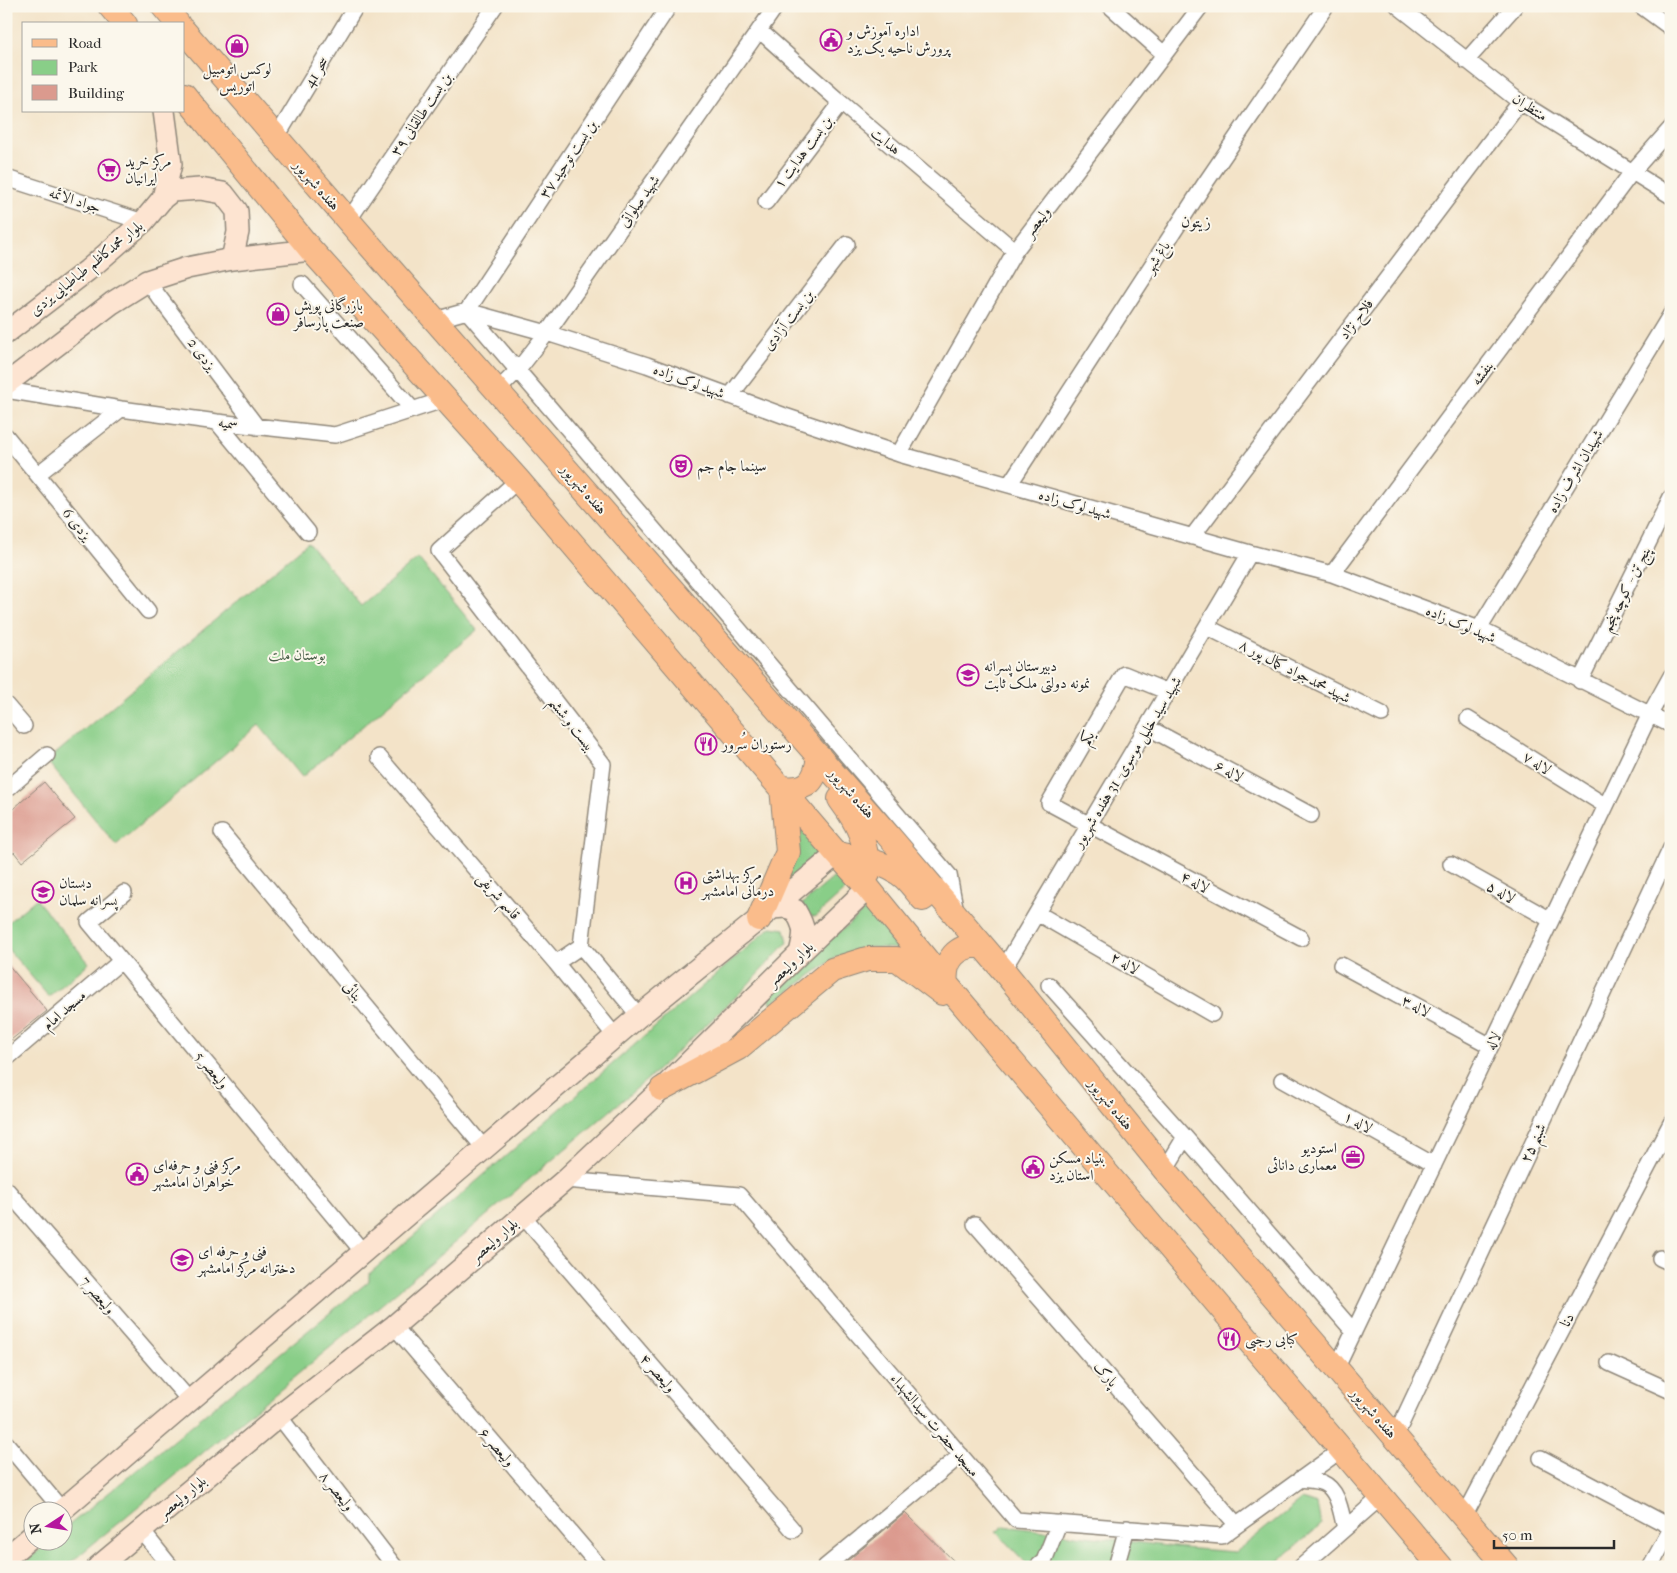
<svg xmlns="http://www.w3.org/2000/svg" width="1677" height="1573" viewBox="0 0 1677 1573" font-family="'IM FELL French Canon',Amiri,serif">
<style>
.green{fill:#89ce88;stroke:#5a7c5a}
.building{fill:#db9a8e}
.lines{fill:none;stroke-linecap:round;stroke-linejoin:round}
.minor-casing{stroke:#8f877a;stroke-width:18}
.secondary-casing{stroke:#8f877a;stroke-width:24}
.primary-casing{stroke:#8f877a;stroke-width:26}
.minor{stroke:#fff;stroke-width:15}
.secondary{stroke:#fde4d1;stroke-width:21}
.primary{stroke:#fabc8b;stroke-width:24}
.labels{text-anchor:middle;stroke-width:4;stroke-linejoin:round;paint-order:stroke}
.poi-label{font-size:15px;fill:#2b2b2b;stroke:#fbf7ec;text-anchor:start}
.street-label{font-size:15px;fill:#2b2b2b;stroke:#fbf7ec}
.park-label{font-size:15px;fill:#475c47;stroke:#fbf7ec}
.neighbourhood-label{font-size:16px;fill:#2b2b2b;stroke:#fbf7ec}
</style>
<rect width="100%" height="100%" fill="#fbf7ec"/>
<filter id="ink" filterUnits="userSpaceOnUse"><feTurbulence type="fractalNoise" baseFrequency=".02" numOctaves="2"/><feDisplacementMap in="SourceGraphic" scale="10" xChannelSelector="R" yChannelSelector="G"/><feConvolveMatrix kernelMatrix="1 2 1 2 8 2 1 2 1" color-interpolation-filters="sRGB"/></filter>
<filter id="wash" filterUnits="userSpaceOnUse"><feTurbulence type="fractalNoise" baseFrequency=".0096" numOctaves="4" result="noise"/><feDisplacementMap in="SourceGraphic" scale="20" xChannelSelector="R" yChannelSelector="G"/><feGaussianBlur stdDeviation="1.12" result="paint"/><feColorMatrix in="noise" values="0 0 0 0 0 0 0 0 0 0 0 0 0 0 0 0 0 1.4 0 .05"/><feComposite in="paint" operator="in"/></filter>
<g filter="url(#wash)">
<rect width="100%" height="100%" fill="#f3e3c8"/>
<path class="green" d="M 308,542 L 361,606 L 418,558 L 477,630 L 302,777 L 259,725 L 116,845 L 47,761 Z
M 787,806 L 822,848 L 777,894 Z
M 838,874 L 848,875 L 853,883 L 815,917 L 805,914 L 802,904 Z
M 36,899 L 89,963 L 49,997 L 6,947 L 6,924 Z
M 871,905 L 929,972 L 901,949 L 871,947 L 835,958 L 771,1004 L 769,997 L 770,992 Z
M 771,927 L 785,929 L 788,942 L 739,994 L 649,1078 L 356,1326 L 65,1567 L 19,1567 L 50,1541 L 62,1540 L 63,1530 L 369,1281 L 369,1274 Z
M 1302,1499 L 1317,1504 L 1321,1525 L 1271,1567 L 1030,1567 L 996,1532 L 1004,1526 L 1183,1548 L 1236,1552 Z"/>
<g id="blocks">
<path class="building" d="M 44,782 L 75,819 L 22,862 L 14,852 L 6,858 L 6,815 Z
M 6,962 L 47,1011 L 6,1044 Z
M 905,1513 L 960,1567 L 840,1567 Z"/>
</g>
</g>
<g filter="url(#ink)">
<use href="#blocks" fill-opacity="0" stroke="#8f877a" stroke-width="1"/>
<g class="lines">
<g class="minor-casing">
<path id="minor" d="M 669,6 L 467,311 L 547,333 L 647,365 L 785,416 L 899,454 L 1250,553 L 1332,574 L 1479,629 L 1671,725
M 1110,6 L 1164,54
M 1398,6 L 1520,102 L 1671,196
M 1641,6 L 1671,28
M 759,30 L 841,103 L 1015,251
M 1466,61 L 1515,6
M 276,138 L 356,6
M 6,178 L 143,222
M 766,202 L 841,103
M 348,221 L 495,6
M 147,281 L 257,427
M 302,284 L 413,410
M 435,320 L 467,311 L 949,875 L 956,912
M 6,390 L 121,409 L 217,422 L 335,435 L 446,399
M 497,391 L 518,370 L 547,333 L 776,6
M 730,396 L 847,244
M 217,422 L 308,532
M 6,436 L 148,611
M 899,454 L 1015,251 L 1201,6
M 38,474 L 121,409
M 518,480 L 439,551 L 603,764 L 581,946 L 639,1016
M 1009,485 L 1204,185 L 1326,6
M 1192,537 L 1520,102
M 1332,574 L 1632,172 L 1671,128
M 1207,627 L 1382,714
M 1479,629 L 1671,314
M 1580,681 L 1671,497
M 1168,692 L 1124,674 L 1049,803 L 1301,938
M 6,705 L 24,726
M 1468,719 L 1606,806
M 1147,727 L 1311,815
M 379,757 L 556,963 L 615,1036
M 6,790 L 47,755
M 222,833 L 484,1148
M 1451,864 L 1551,920
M 124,893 L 89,922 L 363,1252
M 1037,913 L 1212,1014
M 556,963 L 581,946
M 1341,965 L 1491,1046
M 1003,970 L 1250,553
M 1049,985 L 1185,1137 L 1354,1332
M 6,1059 L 121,961
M 1282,1080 L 1434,1165
M 1165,1170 L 1185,1137
M 565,1180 L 739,1195 L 1016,1520 L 1222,1536 L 1341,1450
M 6,1189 L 190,1401
M 523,1216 L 793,1530
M 975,1224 L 1237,1525
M 1660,1258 L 1671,1263
M 394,1326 L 600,1567
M 1609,1363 L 1671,1391
M 1336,1369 L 1650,714 L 1671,676
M 279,1416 L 395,1567
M 1395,1437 L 1671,848
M 6,1443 L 62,1510
M 1541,1458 L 1671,1527
M 1300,1479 C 1307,1480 1317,1480 1323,1483 C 1339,1490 1341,1514 1345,1528
M 1464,1517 L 1671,1123
M 142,1531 L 171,1567
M 825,1567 L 961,1455
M 1037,1567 L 1044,1561 L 1059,1523
M 1116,1567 L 1127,1528
M 1301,1567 L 1381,1497
M 1650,1567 L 1671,1529"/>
</g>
<g class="secondary-casing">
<path id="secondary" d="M 163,198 L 172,191 L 200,189 L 223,193 L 237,211 L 238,232 L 232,259
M 6,333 L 88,270 L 143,222 L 163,198 L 171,164 L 164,111
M 6,384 L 112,303 L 147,281 L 187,268 L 232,259 L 311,250
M 772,908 L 785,907 L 795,910 C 806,929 805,932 800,953
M 62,1510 L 639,1016 L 759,919 L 837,854
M 6,1558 L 32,1536
M 98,1567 L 279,1416 L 394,1326 L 565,1180 L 662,1089 L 800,953 L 868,888"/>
</g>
<g class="primary-casing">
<path id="primary" d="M 110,6 L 125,24
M 163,6 L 178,24
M 184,31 L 392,271 L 893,841 L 1003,970 L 1165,1170 L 1507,1567
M 184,95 L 311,250 L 518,480 L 837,854 L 868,888 L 946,984 L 1441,1567
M 840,799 C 860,826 866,841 868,874
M 837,854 C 860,858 887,862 905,878 C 911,884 917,892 923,899
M 759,919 L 788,852 L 782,788 C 808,791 816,781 819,756
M 946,984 C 943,960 957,944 982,946
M 662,1089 L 738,1048 L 832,970 L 867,959 L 897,959 L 942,993"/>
</g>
<use href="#minor" class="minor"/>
<use href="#secondary" class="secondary"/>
<use href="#primary" class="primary"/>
</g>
</g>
<defs>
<g id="civic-ring" transform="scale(1.125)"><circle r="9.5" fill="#fbf7ec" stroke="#b5179e" stroke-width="1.5"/><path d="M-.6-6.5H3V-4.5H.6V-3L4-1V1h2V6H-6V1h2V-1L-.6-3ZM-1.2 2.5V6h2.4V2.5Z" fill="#b5179e"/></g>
<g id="shop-ring" transform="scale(1.125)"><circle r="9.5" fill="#fbf7ec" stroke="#b5179e" stroke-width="1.5"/><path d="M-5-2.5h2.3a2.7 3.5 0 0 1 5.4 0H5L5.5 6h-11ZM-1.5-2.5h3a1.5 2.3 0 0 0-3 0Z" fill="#b5179e"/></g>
<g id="supermarket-ring" transform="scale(1.125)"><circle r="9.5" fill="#fbf7ec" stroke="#b5179e" stroke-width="1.5"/><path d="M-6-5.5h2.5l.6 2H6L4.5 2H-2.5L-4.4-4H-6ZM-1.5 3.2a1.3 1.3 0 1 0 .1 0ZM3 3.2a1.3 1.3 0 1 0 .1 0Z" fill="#b5179e"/></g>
<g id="theatre-ring" transform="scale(1.125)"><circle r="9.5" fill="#fbf7ec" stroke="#b5179e" stroke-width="1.5"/><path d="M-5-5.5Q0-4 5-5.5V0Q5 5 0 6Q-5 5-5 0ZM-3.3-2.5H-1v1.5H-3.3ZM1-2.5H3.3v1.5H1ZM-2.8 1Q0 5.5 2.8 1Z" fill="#b5179e"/></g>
<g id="school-ring" transform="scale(1.125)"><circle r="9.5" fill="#fbf7ec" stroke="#b5179e" stroke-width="1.5"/><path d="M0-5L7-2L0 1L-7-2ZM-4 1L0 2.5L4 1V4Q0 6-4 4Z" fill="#b5179e"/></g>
<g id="restaurant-ring" transform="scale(1.125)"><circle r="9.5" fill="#fbf7ec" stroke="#b5179e" stroke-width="1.5"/><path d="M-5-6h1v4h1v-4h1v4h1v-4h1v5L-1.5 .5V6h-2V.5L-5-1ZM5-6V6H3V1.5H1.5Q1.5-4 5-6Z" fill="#b5179e"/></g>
<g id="hospital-ring" transform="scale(1.125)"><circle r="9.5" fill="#fbf7ec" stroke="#b5179e" stroke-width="1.5"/><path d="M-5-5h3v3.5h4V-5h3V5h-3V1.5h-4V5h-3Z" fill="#b5179e"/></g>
<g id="office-ring" transform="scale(1.125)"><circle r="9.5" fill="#fbf7ec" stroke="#b5179e" stroke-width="1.5"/><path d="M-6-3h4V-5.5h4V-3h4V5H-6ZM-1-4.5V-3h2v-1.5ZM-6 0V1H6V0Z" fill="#b5179e"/></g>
</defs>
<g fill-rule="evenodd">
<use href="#civic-ring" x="831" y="40"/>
<use href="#shop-ring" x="237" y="46"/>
<use href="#supermarket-ring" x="109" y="170"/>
<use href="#shop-ring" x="278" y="314"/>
<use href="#theatre-ring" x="681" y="466"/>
<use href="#school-ring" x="968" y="675"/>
<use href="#restaurant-ring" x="706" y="744"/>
<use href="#hospital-ring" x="686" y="883"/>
<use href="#school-ring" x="43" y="892"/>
<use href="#office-ring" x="1353" y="1157"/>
<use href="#civic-ring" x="1033" y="1167"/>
<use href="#civic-ring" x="137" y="1174"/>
<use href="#school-ring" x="182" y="1260"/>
<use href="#restaurant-ring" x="1229" y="1339"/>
</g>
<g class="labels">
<g class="poi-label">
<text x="847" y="36">اداره آموزش و<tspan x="847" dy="17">پرورش ناحیه یک یزد</tspan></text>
<text x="237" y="74" text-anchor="middle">لوکس اتومبیل<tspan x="237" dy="17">اتوریس</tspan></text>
<text x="125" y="166">مرکز خرید<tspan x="125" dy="17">ایرانیان</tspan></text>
<text x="294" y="310">بازرگانی پویش<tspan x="294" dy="17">صنعت پارسافر</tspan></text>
<text x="697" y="471">سینما جام جم</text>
<text x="984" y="671">دبیرستان پسرانه<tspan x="984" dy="17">نمونه دولتی ملک ثابت</tspan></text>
<text x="722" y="749">رستوران سُرور</text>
<text x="702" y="879">مرکز بهداشتی<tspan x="702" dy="17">درمانی امامشهر</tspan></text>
<text x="59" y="888">دبستان<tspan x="59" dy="17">پسرانه سلمان</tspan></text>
<text x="1337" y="1153" text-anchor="end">استودیو<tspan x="1337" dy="17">معماری دانائی</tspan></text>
<text x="1049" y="1163">بنیاد مسکن<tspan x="1049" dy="17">استان یزد</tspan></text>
<text x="153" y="1170">مرکز فنی و حرفه‌ای<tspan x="153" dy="17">خواهران امامشهر</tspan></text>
<text x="198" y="1256">فنی و حرفه ای<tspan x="198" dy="17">دخترانه مرکز امامشهر</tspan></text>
<text x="1245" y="1344">کبابی رجبی</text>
</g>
<g class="street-label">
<text transform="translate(316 72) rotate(-59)" y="5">سحر 41</text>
<text transform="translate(1530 107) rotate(33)" y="5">منتظران</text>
<text transform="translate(421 114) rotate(-56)" y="5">بن‌ بست طالقانی ۳۹</text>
<text transform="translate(886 141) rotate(40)" y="5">هدایت</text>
<text transform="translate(803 152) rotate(-53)" y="5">بن بست هدایت ۱</text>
<text transform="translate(568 159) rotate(-56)" y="5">بن بست توحید ۳۷</text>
<text transform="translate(317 185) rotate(49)" y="5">هفده شهریور</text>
<text transform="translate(75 200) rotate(18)" y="5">جواد الائمه</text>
<text transform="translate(639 201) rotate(-55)" y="5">شهید صلواتی</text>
<text transform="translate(1037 222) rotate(-53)" y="5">ولیعصر</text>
<text transform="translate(1157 257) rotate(-57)" y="5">باغ شهر</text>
<text transform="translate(86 268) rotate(-39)" y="5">بلوار محمدکاظم طباطبایی یزدی</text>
<text transform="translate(1356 319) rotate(-53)" y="5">فلاح نژاد</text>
<text transform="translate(788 320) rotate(-52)" y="5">بن بست آزادی</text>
<text transform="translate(202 354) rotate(53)" y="5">یزدی 2</text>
<text transform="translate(1482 373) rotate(-53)" y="5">بنفشه</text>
<text transform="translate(689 381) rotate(20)" y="5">شهید لوک زاده</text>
<text transform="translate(228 423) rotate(7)" y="5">سمیه</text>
<text transform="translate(1575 471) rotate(-59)" y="5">شهیدان اشرف زاده</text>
<text transform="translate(584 489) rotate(49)" y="5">هفده شهریور</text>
<text transform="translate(1075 504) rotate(16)" y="5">شهید لوک زاده</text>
<text transform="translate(77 524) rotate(51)" y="5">یزدی 6</text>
<text transform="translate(1626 589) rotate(-64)" y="5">پنج تن - کوچه پنجم</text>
<text transform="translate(1461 624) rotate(23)" y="5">شهید لوک زاده</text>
<text transform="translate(1295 671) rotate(27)" y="5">شهید محمدجواد کمال پور ۸</text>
<text transform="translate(572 724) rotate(52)" y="5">بیست و ششم</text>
<text transform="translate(1087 738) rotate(-60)" y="5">یکم</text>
<text transform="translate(1127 762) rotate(-59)" y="5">شهید سید خلیل موسوی- 31 هفده شهریور</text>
<text transform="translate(1537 763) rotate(32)" y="5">لاله ۷</text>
<text transform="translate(1229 771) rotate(28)" y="5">لاله ۶</text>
<text transform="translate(852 793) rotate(49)" y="5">هفده شهریور</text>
<text transform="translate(1195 882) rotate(28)" y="5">لاله ۴</text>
<text transform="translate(1501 892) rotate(30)" y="5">لاله ۵</text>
<text transform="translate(499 896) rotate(49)" y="5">قاسم شریفی</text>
<text transform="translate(1125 963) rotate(30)" y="5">لاله ۲</text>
<text transform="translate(790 964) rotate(-44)" y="5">بلوار ولیعصر</text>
<text transform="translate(353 991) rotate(50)" y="5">بنائی</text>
<text transform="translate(1416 1006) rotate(28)" y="5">لاله ۳</text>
<text transform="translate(64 1010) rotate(-41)" y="5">مسجد امام</text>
<text transform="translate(1493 1041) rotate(-64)" y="5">لاله</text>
<text transform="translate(212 1070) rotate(50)" y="5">ولیعصر 5</text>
<text transform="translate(1111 1104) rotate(51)" y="5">هفده شهریور</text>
<text transform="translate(1358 1122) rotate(29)" y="5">لاله ۱</text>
<text transform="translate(1533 1143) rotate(-65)" y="5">شبنم ۲۵</text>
<text transform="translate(494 1240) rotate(-41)" y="5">بلوار ولیعصر</text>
<text transform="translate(98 1295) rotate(49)" y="5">ولیعصر 7</text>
<text transform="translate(1567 1320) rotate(-62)" y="5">دنا</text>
<text transform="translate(658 1373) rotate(49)" y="5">ولیعصر ۴</text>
<text transform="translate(1106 1374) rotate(49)" y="5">پارک</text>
<text transform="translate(1374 1413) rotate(49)" y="5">هفده شهریور</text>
<text transform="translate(935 1425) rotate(50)" y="5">مسجد حضرت سیدالشهداء</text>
<text transform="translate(497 1447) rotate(49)" y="5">ولیعصر ۶</text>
<text transform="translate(337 1491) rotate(52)" y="5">ولیعصر ۸</text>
<text transform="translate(182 1497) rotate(-40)" y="5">بلوار ولیعصر</text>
</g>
<g class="park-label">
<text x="297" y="660">بوستان ملت</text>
</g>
<g class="neighbourhood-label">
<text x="1196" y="227">زیتون</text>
</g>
</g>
<rect width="1677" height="1573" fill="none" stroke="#fbf7ec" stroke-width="25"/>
<rect x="22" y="22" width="162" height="90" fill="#fbf7ec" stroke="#a8a59f"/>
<rect x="32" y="39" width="25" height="8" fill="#fabc8b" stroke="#a8a59f"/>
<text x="68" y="48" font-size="15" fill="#2b2b2b">Road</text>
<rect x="32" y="60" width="25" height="15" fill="#89ce88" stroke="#a8a59f"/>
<text x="68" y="72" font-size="15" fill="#2b2b2b">Park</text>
<rect x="32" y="85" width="25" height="15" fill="#db9a8e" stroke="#a8a59f"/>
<text x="68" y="98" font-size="15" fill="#2b2b2b">Building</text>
<g transform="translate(48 1526) rotate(258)"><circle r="24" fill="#fbf7ec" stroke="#a8a59f"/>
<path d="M0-4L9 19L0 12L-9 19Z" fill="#b5179e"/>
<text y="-8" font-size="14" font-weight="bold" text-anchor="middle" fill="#2b2b2b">N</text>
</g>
<path d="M1494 1540v8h120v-8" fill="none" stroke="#2b2b2b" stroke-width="2.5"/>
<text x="1502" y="1540" font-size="15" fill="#2b2b2b" stroke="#fbf7ec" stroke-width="4" paint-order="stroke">50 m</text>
</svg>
